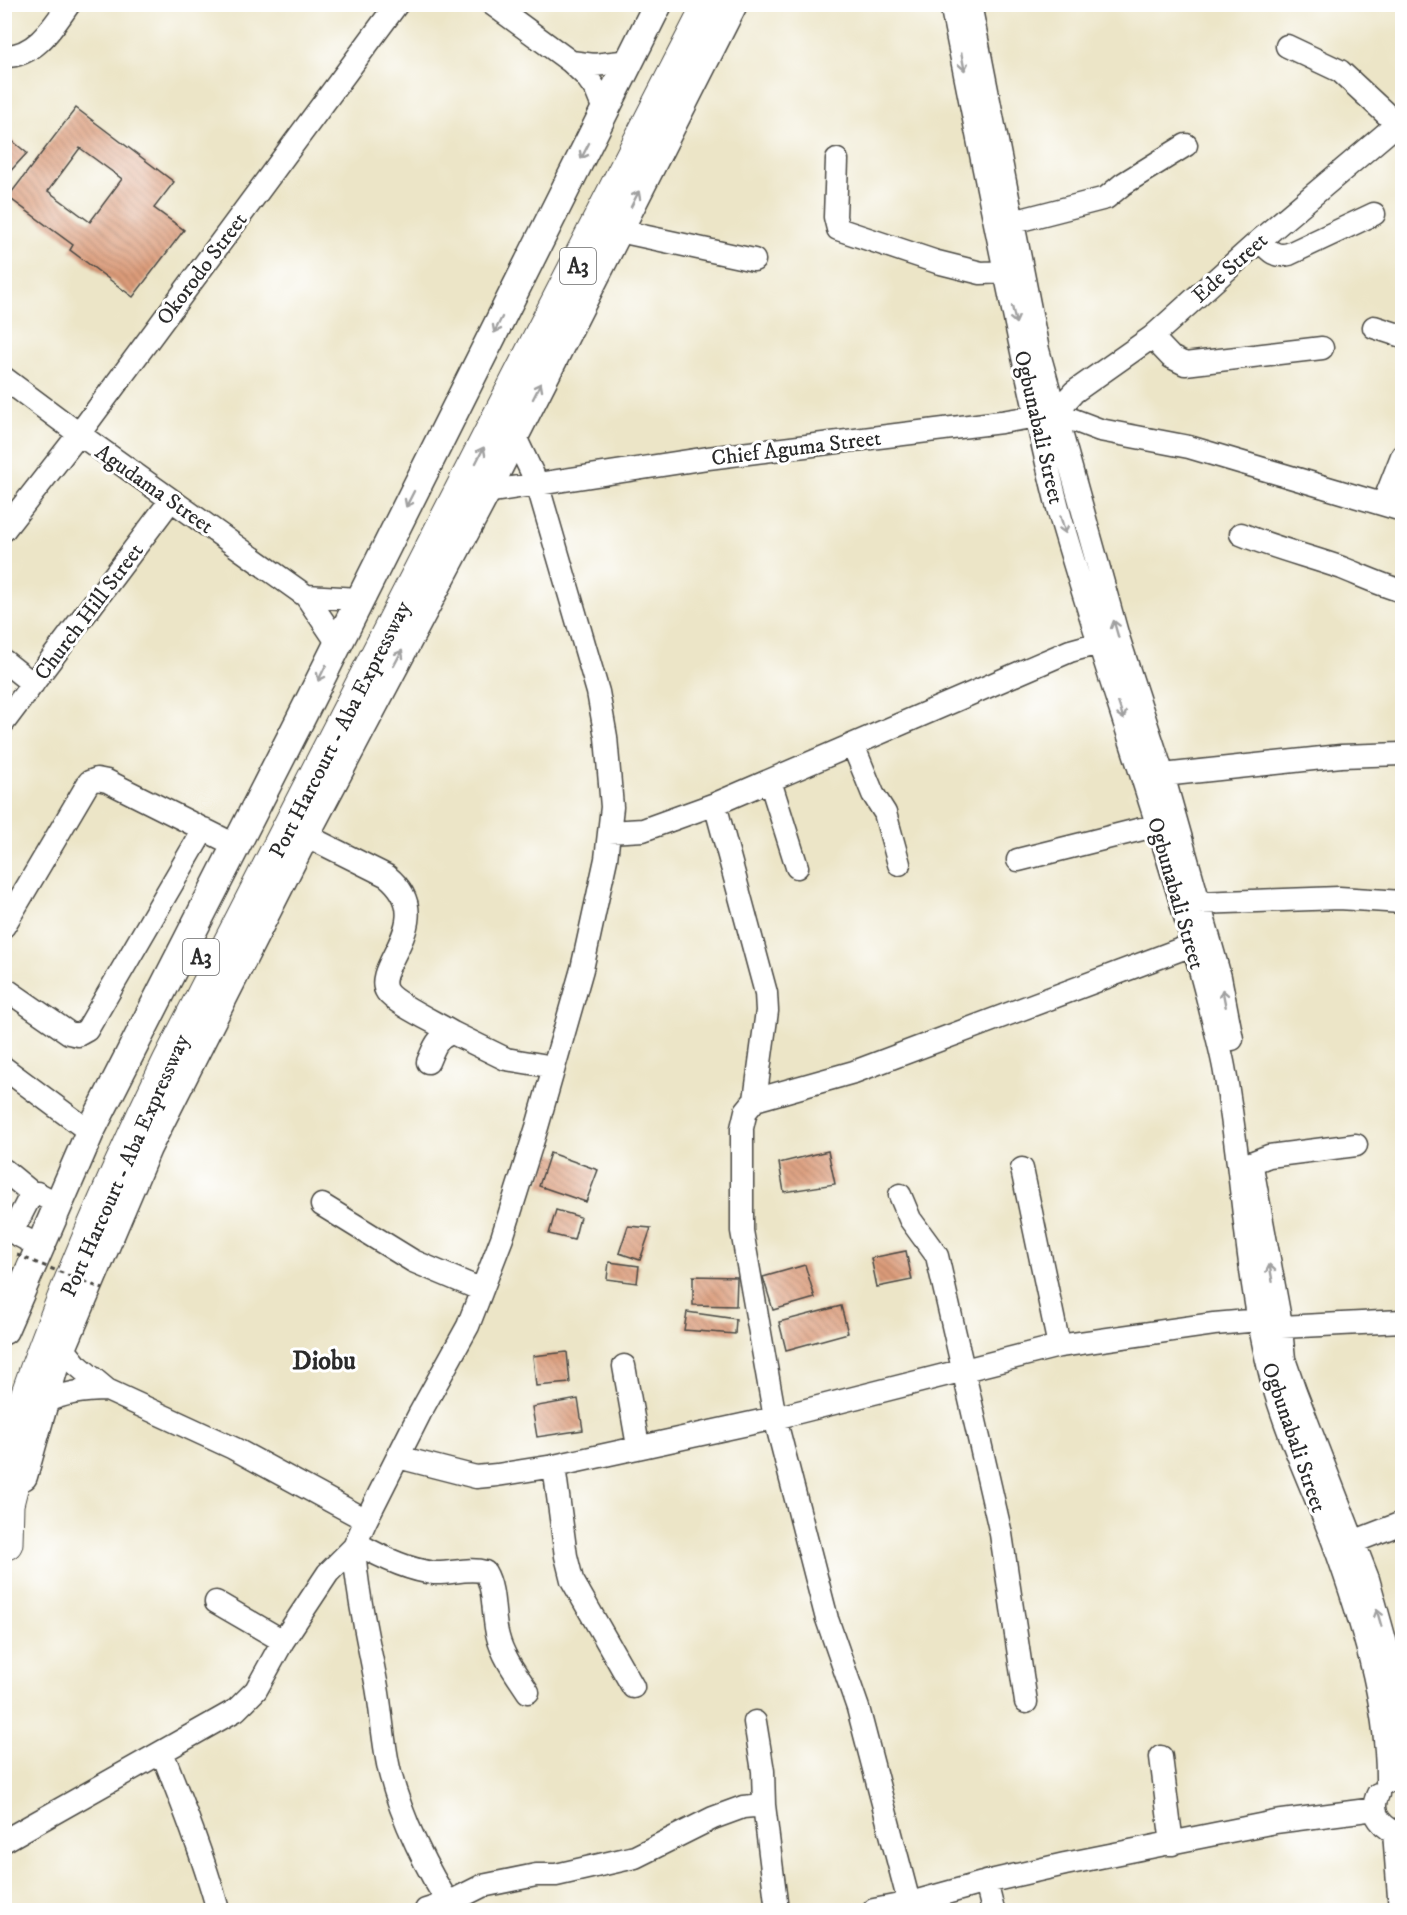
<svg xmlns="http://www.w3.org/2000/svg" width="1407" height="1915" viewBox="0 0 1407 1915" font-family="'IM FELL DW Pica',serif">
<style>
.building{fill:url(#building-back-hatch);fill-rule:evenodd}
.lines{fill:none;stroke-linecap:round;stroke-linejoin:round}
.minor-casing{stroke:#484742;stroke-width:25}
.major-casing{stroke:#484742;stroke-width:31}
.highway-casing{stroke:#484742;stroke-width:35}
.minor{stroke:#fff;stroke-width:22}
.major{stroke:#fff;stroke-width:28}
.highway{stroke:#fff;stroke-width:33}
.path-bridge{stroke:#484742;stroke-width:3;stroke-dasharray:4.5 4.5;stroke-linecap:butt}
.oneway{stroke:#a0a0a0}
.labels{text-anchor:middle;stroke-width:6;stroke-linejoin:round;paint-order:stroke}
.shield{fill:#fff;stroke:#6b6b6b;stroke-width:1.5}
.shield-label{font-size:21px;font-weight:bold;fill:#2b2b2b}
.street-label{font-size:22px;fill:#2b2b2b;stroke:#fff}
.quarter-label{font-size:26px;font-weight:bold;fill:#2b2b2b;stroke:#fff}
</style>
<defs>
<pattern id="building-back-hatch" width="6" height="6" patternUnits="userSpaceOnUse" patternTransform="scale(1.5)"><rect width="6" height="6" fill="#db9b79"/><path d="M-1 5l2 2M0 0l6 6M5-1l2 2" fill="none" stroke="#b27f63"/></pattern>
</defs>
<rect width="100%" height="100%" fill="#fff"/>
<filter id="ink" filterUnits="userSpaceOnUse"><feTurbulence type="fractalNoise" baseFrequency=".0167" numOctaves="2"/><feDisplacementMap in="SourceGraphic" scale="12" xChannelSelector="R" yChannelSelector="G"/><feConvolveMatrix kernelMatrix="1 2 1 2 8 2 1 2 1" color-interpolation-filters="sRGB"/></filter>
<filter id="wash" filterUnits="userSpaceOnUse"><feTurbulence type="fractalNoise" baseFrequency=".008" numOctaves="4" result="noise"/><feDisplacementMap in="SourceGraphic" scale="24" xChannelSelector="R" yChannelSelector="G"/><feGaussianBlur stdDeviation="1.35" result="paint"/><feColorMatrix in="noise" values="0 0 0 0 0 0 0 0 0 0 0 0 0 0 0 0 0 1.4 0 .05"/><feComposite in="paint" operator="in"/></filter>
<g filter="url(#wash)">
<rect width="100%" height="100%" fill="#ece5c7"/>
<g id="blocks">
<path class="building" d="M 76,108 L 174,182 L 154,208 L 184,230 L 133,297 L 70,250 L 73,245 L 8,197 ZM 80,148 L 122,179 L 90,222 L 48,191 Z
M 4,134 L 27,153 L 4,178 Z
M 828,1151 L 835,1184 L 784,1192 L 779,1163 Z
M 550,1153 L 598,1170 L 586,1202 L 539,1186 Z
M 556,1210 L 580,1217 L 574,1240 L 549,1234 Z
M 628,1226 L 651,1228 L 640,1260 L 619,1253 Z
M 906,1251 L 912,1280 L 877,1287 L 871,1258 Z
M 609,1262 L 639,1266 L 637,1283 L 607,1279 Z
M 805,1265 L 815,1298 L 773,1310 L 763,1277 Z
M 693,1276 L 737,1277 L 736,1306 L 693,1305 Z
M 841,1306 L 848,1333 L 786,1350 L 779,1322 Z
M 687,1312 L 736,1319 L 735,1334 L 684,1330 Z
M 567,1352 L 570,1383 L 536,1386 L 533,1356 Z
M 578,1399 L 583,1430 L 537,1437 L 532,1407 Z"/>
</g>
</g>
<g filter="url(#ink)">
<use href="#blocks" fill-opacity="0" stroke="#484742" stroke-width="1.5"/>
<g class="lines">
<g class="minor-casing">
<path id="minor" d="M 492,4 L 571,62 L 586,76 L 596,90 L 605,112
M 951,4 C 975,125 999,246 1025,366 C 1037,417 1047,469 1061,519 C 1108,681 1167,840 1209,1004 C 1214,1025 1220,1046 1224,1067 C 1243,1169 1245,1275 1271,1377 C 1286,1433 1312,1486 1333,1541 C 1360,1616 1388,1702 1387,1782
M 970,4 L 1038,350 L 1118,637 L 1163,775 L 1220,977 L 1232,1039
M 1287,46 L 1340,71 L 1397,124
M 4,56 C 35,57 53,27 69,4
M 571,62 L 594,65 L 630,61
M 837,160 L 835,217 L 838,229 L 937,262 L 981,273 L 1004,272
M 1013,222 L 1106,198 L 1123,184 L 1186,145
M 619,231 L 754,260
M 1260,240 C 1269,250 1274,258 1289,254 L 1374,214
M 1374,327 L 1402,336
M 1152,337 L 1171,357 L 1185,364 L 1322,348
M 4,378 L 79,434 L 306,596 L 337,642
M 1055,413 L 1074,392 L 1152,337 L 1260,240 L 1402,120
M 1055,413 L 1100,430 L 1189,447 L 1402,510
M 486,492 L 708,458 L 1001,422 L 1051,414
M 1383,504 L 1402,456
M 4,530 L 79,434 L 397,4
M 1241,534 C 1274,548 1308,556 1342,568 C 1362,576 1381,585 1402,591
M 306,596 L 359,599
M 4,661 L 33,684
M 4,722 L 171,500
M 853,745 L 873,794 L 885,813 L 899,864
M 1163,775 L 1341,756 L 1402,754
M 770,781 L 797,867
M 715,804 L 766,993 L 767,1011 L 755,1100
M 609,832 L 643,830 L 715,804 L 1070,651 L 1099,643
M 305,835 L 387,876 C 441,920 370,967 387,992 C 395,1004 439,1024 453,1033
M 1018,860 L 1158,825
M 1198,903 L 1339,898 L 1402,902
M 4,926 L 89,782 L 97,779 L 107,781 L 235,845
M 4,988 L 69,1033 L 78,1035 L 87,1030 L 204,829
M 428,1062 C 435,1046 436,1038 453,1033 L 506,1059 L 554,1067
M 4,1068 L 90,1132
M 1251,1163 L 1269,1156 L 1356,1145
M 1022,1169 L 1059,1346
M 4,1170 L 32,1193
M 1253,1172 L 1280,1319 L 1284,1359 L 1295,1391 L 1368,1579 L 1398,1687 L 1402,1715
M 900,1195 L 910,1219 L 937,1256 L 1001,1534 L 1026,1702
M 322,1205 L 413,1261 L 482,1290
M 41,1247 L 14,1233 L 13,1230 L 32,1193 L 37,1193 L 58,1204
M 1281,1327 L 1402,1321
M 62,1347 L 76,1364 L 107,1390 L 233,1448 L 366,1520
M 624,1366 L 638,1446
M 42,1403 C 64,1393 83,1390 107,1390
M 398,1457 L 476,1477 L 497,1475 L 554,1466 L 775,1418 L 1059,1346 L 1214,1324 L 1271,1319
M 554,1466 L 566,1556 L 572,1580 L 633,1687
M 1353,1542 L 1402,1523
M 356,1543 C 379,1556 407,1570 434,1573 C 451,1574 469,1567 485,1572 C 496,1591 492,1617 498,1637 C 503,1657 517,1675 528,1692
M 354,1547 C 357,1594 368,1640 377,1687 C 382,1715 383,1745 390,1773 C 402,1819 427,1871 453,1910
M 216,1602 L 283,1641
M 755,1722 L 763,1771 L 764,1805 L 777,1910
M 162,1752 C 183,1805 203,1856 218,1910
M 1161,1757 L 1172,1844
M 1378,1794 C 1368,1814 1384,1830 1402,1834
M 1394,1832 L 1400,1910
M 4,1841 L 236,1710 L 256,1690 L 283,1641 L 328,1573 L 354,1547 L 366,1520 L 420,1413 L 468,1326 L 502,1238 L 537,1127 L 582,969 L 606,859 L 612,807 L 606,737 L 598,692 L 537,483 L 514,435
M 986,1882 L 993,1910
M 426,1910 L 448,1903 L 482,1886 L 536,1875 L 556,1875 L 635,1857 L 713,1818 L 743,1807 L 764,1805
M 874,1910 L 910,1903 L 986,1882 L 1065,1864 L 1275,1822 L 1375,1809
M 911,1910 L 858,1708 L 827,1619 L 775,1418 L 742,1231 L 742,1128 L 746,1111 L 755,1100 L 854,1072 L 1192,945"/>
</g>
<g class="major-casing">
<path id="major" d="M 4,1330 L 90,1132 L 300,720 L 658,4
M 23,1476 L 54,1367 L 147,1148 L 305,835 L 486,492 L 733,4"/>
</g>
<g class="highway-casing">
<path id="highway" d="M 4,1470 C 21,1407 44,1348 68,1288 C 99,1212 133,1136 169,1062 L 710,4
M 6,1543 L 7,1504 L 21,1448"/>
</g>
<use href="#minor" class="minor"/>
<use href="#major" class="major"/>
<use href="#highway" class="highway"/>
<path class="path-bridge" d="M 17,1255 L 103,1289"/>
</g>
<defs><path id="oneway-shaft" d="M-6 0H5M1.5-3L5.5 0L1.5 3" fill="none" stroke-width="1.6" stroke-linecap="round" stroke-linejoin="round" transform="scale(1.5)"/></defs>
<g class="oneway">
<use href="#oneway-shaft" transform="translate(963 62) rotate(79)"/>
<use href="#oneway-shaft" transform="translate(585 151) rotate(117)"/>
<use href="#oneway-shaft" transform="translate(635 199) rotate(-63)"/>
<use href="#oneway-shaft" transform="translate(1014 315) rotate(77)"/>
<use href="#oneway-shaft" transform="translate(498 325) rotate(117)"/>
<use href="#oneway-shaft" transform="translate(537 391) rotate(-63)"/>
<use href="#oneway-shaft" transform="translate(480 455) rotate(-63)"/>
<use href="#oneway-shaft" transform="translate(410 499) rotate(117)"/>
<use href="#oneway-shaft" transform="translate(1063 525) rotate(73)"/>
<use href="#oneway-shaft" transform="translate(1116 629) rotate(-106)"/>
<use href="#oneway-shaft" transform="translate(398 658) rotate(-62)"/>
<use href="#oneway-shaft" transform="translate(322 673) rotate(116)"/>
<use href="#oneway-shaft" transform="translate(1121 711) rotate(72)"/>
<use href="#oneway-shaft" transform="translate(1224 998) rotate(-101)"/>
<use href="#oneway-shaft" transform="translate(1271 1273) rotate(-100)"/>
<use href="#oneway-shaft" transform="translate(1379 1618) rotate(-106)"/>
</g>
</g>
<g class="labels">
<g class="shield">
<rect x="560" y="248" width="36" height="36" rx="4.5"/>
<rect x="183" y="939" width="36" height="36" rx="4.5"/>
</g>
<g class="shield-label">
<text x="578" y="273">A3</text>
<text x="201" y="964">A3</text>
</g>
<g class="street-label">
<text transform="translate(1229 267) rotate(-42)" y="8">Ede Street</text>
<text transform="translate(201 268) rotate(-53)" y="8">Okorodo Street</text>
<text transform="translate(1040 427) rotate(77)" y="8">Ogbunabali Street</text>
<text transform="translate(796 447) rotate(-7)" y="8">Chief Aguma Street</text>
<text transform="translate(155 488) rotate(35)" y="8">Agudama Street</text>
<text transform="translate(88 611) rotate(-53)" y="8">Church Hill Street</text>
<text transform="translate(339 729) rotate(-63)" y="8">Port Harcourt - Aba Expressway</text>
<text transform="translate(1177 893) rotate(74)" y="8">Ogbunabali Street</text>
<text transform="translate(124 1165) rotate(-66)" y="8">Port Harcourt - Aba Expressway</text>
<text transform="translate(1295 1437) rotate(71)" y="8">Ogbunabali Street</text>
</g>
<g class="quarter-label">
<text x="324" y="1369">Diobu</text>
</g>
</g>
<rect width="1407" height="1915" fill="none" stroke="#fff" stroke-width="24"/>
</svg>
